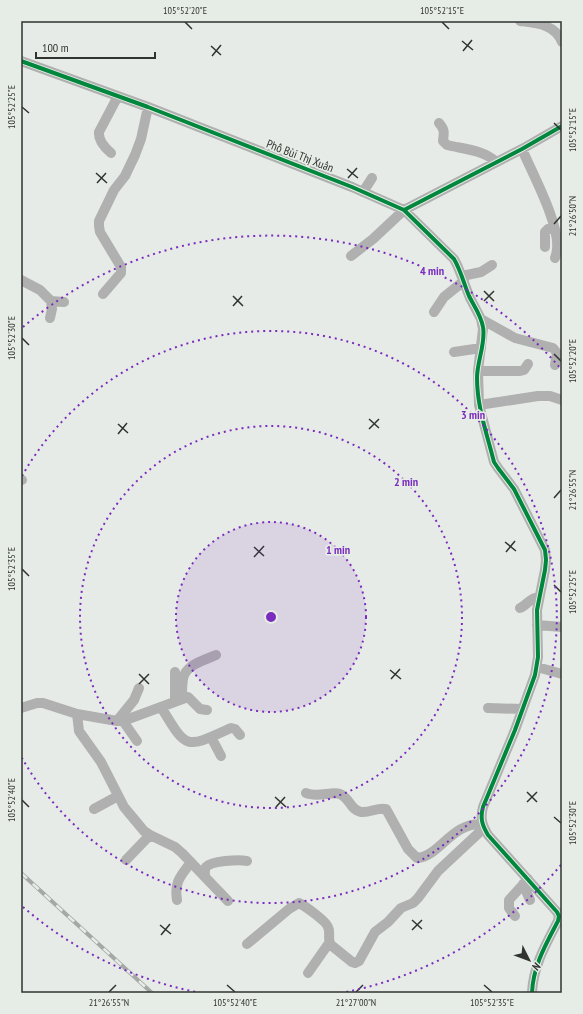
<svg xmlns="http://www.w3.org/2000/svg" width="583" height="1014" viewBox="0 0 583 1014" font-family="'PT Sans Narrow',sans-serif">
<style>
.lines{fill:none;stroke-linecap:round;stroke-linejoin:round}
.minor{stroke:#afb0af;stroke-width:10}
.rail-casing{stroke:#a6a8a6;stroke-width:4}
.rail{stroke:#e6ece6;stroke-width:2.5;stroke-dasharray:8;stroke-linecap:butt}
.cycleway-casing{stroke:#e6ece6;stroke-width:6}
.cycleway{stroke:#00873e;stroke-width:4}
.ticks{fill:none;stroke:#313331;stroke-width:1.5}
.ring{fill:none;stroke:#7b2cbf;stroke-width:2;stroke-dasharray:2 4}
.labels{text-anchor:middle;stroke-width:3.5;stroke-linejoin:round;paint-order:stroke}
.street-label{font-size:12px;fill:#313331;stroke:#e6ece6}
.centre{fill:#7b2cbf;stroke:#e6ece6;stroke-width:2}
.ring-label{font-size:12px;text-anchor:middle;font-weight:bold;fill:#7b2cbf;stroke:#e6ece6;stroke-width:3.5;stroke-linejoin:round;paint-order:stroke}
.neatline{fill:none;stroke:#313331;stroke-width:1.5}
.ticks-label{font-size:10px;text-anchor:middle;fill:#313331}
</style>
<rect width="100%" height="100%" fill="#e7ebe7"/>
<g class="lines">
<path class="minor" d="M 520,21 C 536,23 555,24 562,42
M 21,61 L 148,107 L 352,187 L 404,210 L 522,149 L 562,126
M 439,123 C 445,130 444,132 443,141 L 447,145 C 463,149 484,150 496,162
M 522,149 C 532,173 560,224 557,249 C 557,252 556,255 555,258
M 111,153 C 105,148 98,141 99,132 L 118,96
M 363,192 L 372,178
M 545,247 L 545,232 L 548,229 L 554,229
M 351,256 L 373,239 L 404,210 L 454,259 L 458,267 L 470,298 L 481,319 L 483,329 L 478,371 L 479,405 L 494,462 L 498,468 L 514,489 L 545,550 L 546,560 L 545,570 L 537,610 L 538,657 L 535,675 L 515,730 L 483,807 C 480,818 482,825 488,835 L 557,912 L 559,916 L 558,921 C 546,944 533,966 532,993
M 462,276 L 481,272 L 492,265
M 21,280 L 40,290 L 51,301 L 52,309 L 50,318
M 103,294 L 121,273 L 121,267 L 100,232 L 99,226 L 99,221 L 114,190 L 125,176 L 135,155 L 141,139 L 148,107
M 51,301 L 64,302
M 434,312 L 444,297 L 464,281
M 481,319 L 515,338 L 553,348 L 557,353 L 555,365
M 454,352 L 481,348
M 478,371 L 520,371 L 524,370 L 528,364
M 479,405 L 538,396 L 550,396 L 562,400
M 21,480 L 22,480
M 520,608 C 527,605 531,597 539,597
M 537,625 L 562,627
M 537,667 L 562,674
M 175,672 L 175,701
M 182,698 C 182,692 182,685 183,679 C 185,665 205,660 216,655
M 161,707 C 187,750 185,749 231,728 L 235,729 L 240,735
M 21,708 L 37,703 L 43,703 L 77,714 L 117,721 L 123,721 L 188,697 L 200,709 L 207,710
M 488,708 L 522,709
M 77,714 L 79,731 L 101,762 L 124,807 L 144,831 L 150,835 L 175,847 L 182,853 L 228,901
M 117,721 L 134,700 L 139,688
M 123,721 L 137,741
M 211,737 L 221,756
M 306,793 C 317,798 332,791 340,794 C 350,798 350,810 361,812 C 370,813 378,807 386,809 L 408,849 L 417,858 C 439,857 452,822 482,824
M 94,809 L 118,796
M 126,860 L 150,835
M 205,876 C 205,873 204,870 206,867 C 211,861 239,859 247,861
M 523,884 L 530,900
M 177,900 C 174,881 181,876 191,862
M 515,916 L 509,908 L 509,900 L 528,879
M 247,944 L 289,909 L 299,903 C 305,906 326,921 328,927 C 331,933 327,940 331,945 L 352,962 L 355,963 L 359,961 L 375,932 L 388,922 L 401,908 L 413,903 L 418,898 L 438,871 L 484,828
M 308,973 L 329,943"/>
<g class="rail-casing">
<path id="rail" d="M 21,873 L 152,993"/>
</g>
<use href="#rail" class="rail"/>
<g class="cycleway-casing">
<path id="cycleway" d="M 21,61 L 148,107 L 352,187 L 404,210 L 522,149 L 562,126
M 404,210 L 454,259 C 461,271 464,284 469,296 C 474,306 481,315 483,327 C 486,343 477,361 477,378 C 477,407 487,434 494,462 L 498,468 L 514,489 L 545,550 L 546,560 L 545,570 L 537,610 L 538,657 L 535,675 L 515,730 L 483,807 C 480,818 482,825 488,835 L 557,912 L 559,916 L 558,921 C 546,944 533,966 532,993"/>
</g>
<use href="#cycleway" class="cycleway"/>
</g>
<path class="ticks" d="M 185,22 L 192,29M 442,22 L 449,29M 462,41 L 473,50M 211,46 L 221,55M 463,51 L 472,40M 212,56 L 221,45M 22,107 L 29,113M 554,123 L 561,130M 347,169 L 358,178M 96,173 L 107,183M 348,178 L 357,168M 97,183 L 106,173M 554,224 L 561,216M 484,291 L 494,301M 233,296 L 243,306M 484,301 L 494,291M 233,306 L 242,296M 22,338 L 29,345M 554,354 L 561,361M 369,419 L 379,428M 118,424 L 128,433M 369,429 L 379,419M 118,434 L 127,423M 554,498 L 561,490M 505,542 L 516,551M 254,547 L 264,556M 506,552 L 515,541M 254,557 L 264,546M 22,569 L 29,576M 554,585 L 561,592M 390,670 L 401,679M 139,674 L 149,684M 391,679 L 400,669M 139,684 L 149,674M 527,792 L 537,802M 275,797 L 286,807M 22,800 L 29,807M 527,802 L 537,792M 276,807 L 285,797M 554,817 L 561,823M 412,920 L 422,929M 160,925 L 171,934M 412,930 L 422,920M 161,935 L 170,924M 227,985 L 235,992M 484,985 L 492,992M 109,992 L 116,985M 356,992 L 363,985"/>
<circle cx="271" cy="617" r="95" fill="#7b2cbf" fill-opacity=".12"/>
<g class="ring">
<circle cx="271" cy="617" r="95"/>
<circle cx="271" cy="617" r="191"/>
<path d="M22 476A286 286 0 1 1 22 758"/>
<path d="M561 865A382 382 0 0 1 341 993M201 993A382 382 0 0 1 23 907M23 327A382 382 0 0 1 561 369"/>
</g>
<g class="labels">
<g class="street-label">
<text transform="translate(300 156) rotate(21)" y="4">Phố Bùi Thị Xuân</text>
</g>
</g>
<circle cx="271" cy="617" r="6" class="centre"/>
<g class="ring-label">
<text x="432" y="275">4 min</text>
<text x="473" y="419">3 min</text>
<text x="406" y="486">2 min</text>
<text x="338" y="554">1 min</text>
</g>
<rect width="583" height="1014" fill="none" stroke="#e6ece6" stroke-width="44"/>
<g transform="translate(529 960) rotate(132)" stroke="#e6ece6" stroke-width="3" paint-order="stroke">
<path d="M0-3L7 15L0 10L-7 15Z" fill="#313331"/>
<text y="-6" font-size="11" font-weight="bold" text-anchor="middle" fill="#313331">N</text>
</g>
<path d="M36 52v6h119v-6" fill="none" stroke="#313331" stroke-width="2"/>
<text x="42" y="52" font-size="12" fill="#313331" stroke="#e6ece6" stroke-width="3" paint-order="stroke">100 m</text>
<rect x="22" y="22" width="539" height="970" class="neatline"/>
<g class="ticks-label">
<text x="185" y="14">105°52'20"E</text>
<text x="442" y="14">105°52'15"E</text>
<text transform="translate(11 107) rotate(-90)" y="4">105°52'25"E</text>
<text transform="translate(572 130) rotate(-90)" y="4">105°52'15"E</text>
<text transform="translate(572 216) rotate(-90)" y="4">21°26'50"N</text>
<text transform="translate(11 338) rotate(-90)" y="4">105°52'30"E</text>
<text transform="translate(572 361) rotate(-90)" y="4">105°52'20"E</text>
<text transform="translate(572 490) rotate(-90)" y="4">21°26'55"N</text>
<text transform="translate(11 569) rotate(-90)" y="4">105°52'35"E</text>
<text transform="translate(572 592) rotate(-90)" y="4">105°52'25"E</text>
<text transform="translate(11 800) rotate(-90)" y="4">105°52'40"E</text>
<text transform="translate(572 823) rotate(-90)" y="4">105°52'30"E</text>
<text x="109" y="1006">21°26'55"N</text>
<text x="235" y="1006">105°52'40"E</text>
<text x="356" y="1006">21°27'00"N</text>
<text x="492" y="1006">105°52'35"E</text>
</g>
</svg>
